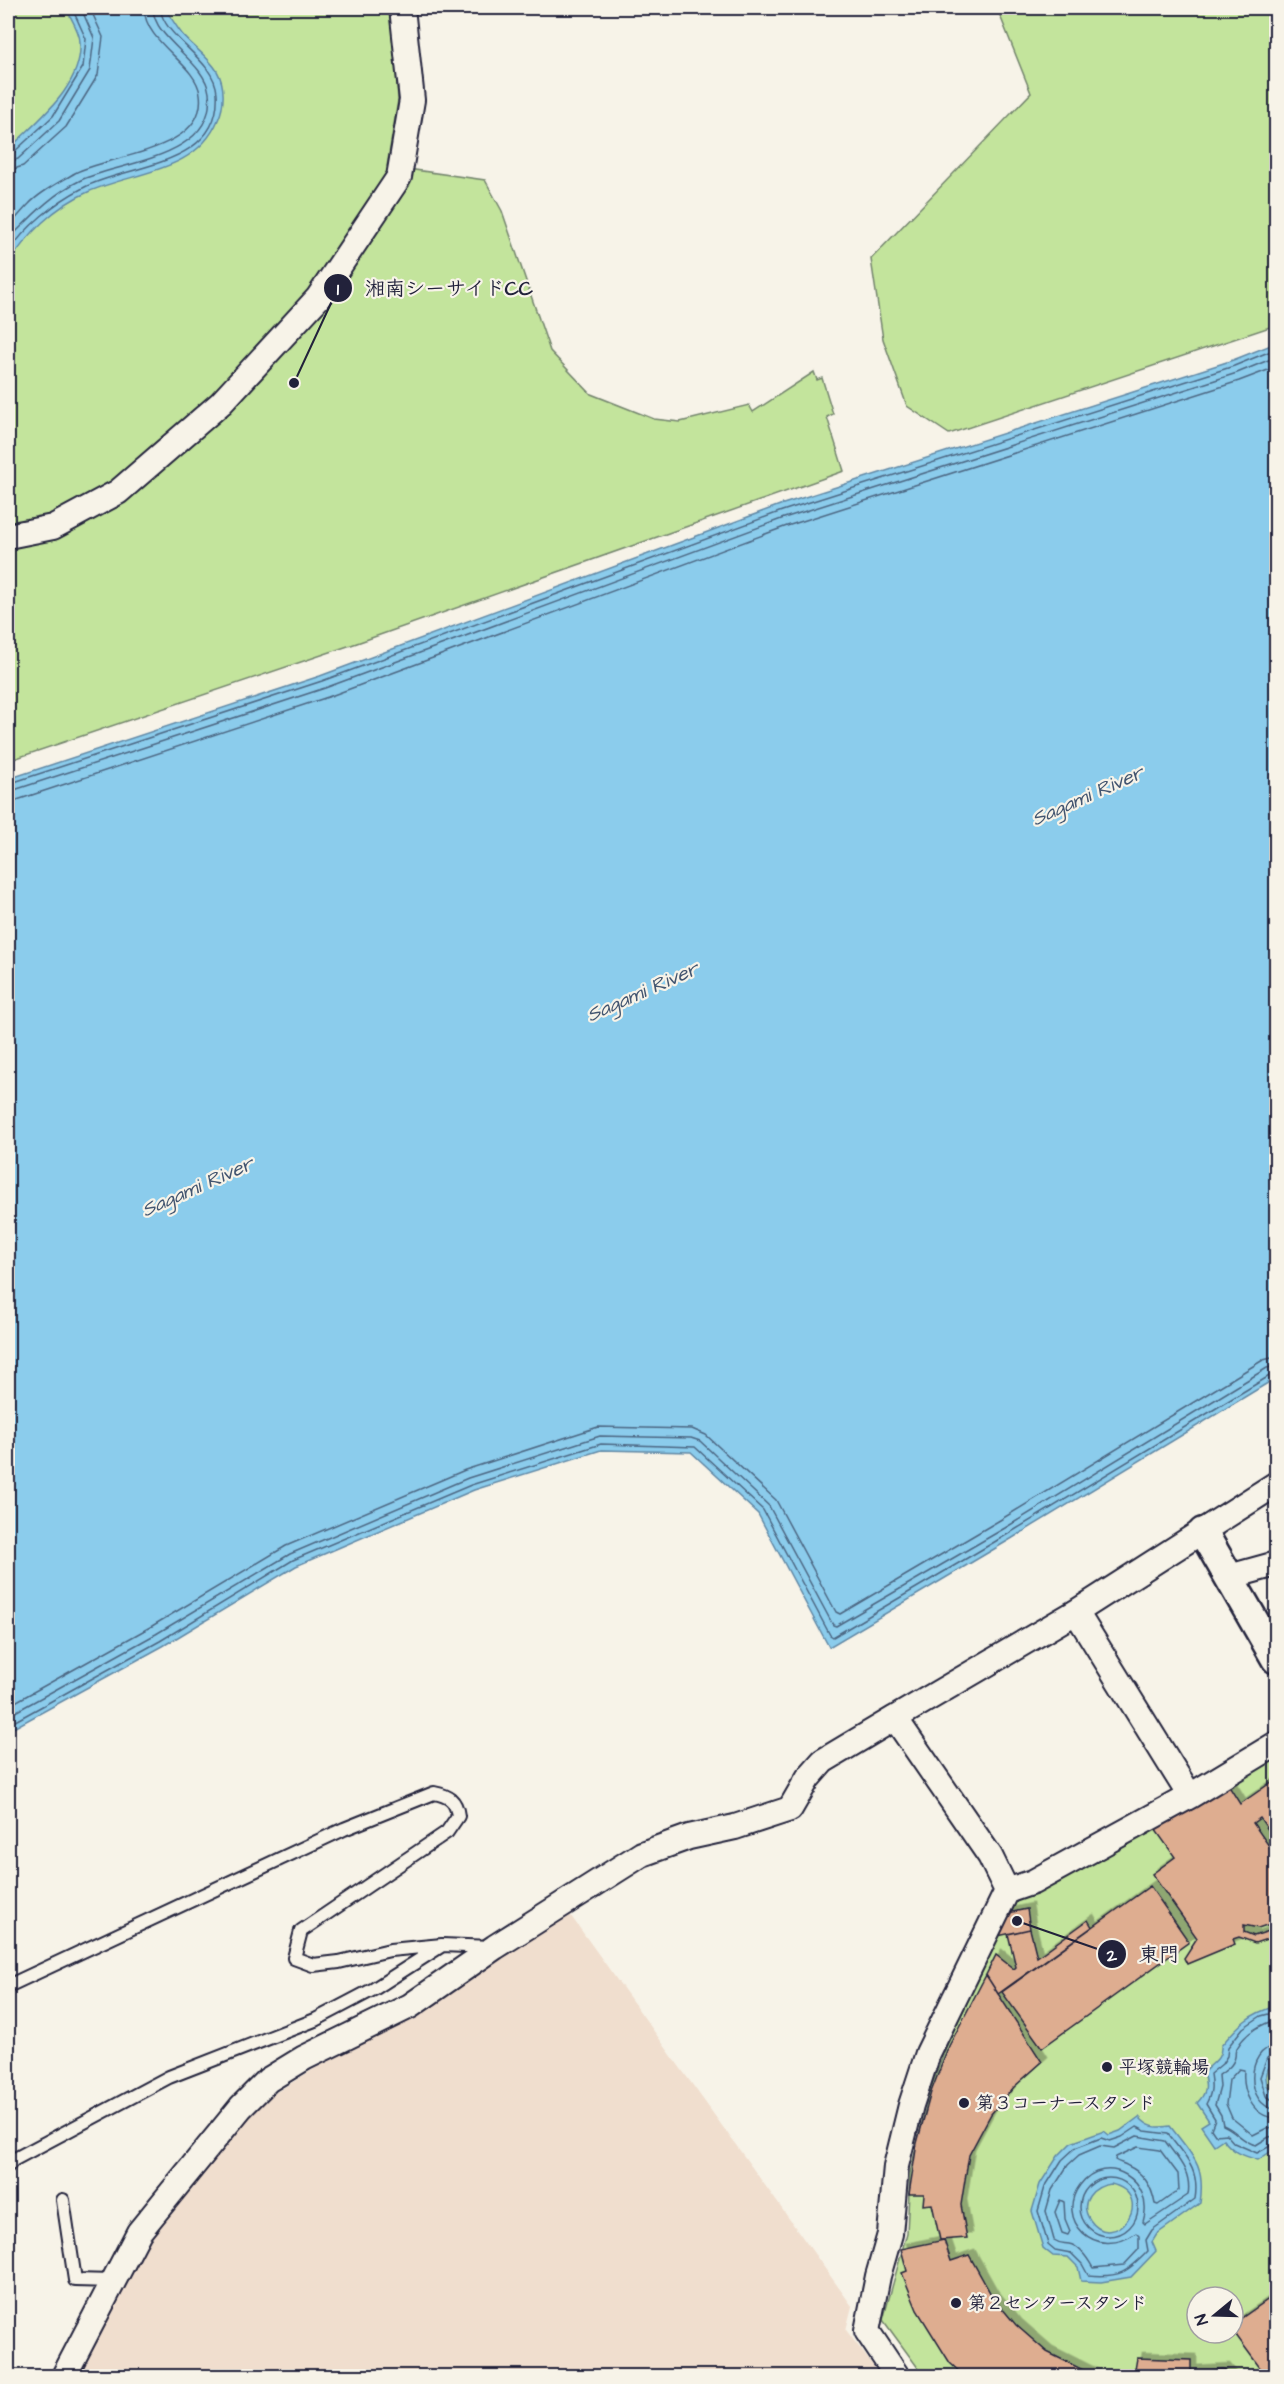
<svg xmlns="http://www.w3.org/2000/svg" width="1284" height="2384" viewBox="0 0 1284 2384" font-family="'Architects Daughter','Klee One',sans-serif">
<style>
.built{fill:#f0dece}
.green{fill:#c3e49c;stroke:#72836c;stroke-width:1.5;fill-rule:evenodd}
.water{fill:#8bccec;stroke:#6188a5;stroke-width:1.5;fill-rule:evenodd}
.lines{fill:none;stroke-linecap:round;stroke-linejoin:round}
.shore{stroke:#4c6682;stroke-width:1.5}
.building{fill:#dead90;stroke:#22223b;stroke-width:1.5;filter:url(#shadow)}
.service-casing{stroke:#22223b;stroke-width:16}
.minor-casing{stroke:#22223b;stroke-width:28}
.tertiary-casing{stroke:#22223b;stroke-width:33}
.service{stroke:#f7f3e8;stroke-width:12}
.minor{stroke:#f7f3e8;stroke-width:24}
.tertiary{stroke:#f7f3e8;stroke-width:28}
.poi-dot{fill:#22223b;stroke:#f7f3e8;stroke-width:2}
.labels{text-anchor:middle;stroke-width:4.5;stroke-linejoin:round;paint-order:stroke}
.poi-label{font-size:18px;font-weight:bold;fill:#22223b;stroke:#f7f3e8;text-anchor:start}
.water-label{font-size:20px;font-style:italic;fill:#425570;stroke:#f7f3e8}
.leader{fill:none;stroke:#22223b;stroke-width:2}
.callout-dot{fill:#22223b;stroke:#f7f3e8;stroke-width:2}
.mark-label{font-size:18px;text-anchor:middle;font-weight:bold;fill:#fff}
.callout-label{font-size:20px;text-anchor:middle;font-weight:bold;fill:#22223b;stroke:#f7f3e8;stroke-width:4.5;stroke-linejoin:round;paint-order:stroke}
</style>
<defs>
<filter id="shadow"><feDropShadow dx="5.5" dy="-5.5" stdDeviation="0" flood-color="#0004"/></filter>
</defs>
<rect width="100%" height="100%" fill="#f7f3e8"/>
<filter id="ink" filterUnits="userSpaceOnUse"><feTurbulence type="fractalNoise" baseFrequency=".0167" numOctaves="2"/><feDisplacementMap in="SourceGraphic" scale="12" xChannelSelector="R" yChannelSelector="G"/><feConvolveMatrix kernelMatrix="1 2 1 2 8 2 1 2 1" color-interpolation-filters="sRGB"/></filter>
<g filter="url(#ink)">
<path class="built" d="M 568,1912 L 852,2306 L 846,2330 L 881,2376 L 75,2376 L 130,2254 L 262,2101 Z"/>
<path class="green" d="M 8,8 L 390,8 L 393,20 L 398,100 L 387,166 L 485,180 L 502,211 L 550,351 L 591,394 L 654,419 L 680,422 L 749,405 L 753,412 L 814,372 L 817,380 L 822,378 L 833,414 L 827,417 L 844,471 L 357,643 L 8,761 Z
M 997,8 L 1276,8 L 1276,325 L 949,434 L 907,406 L 883,339 L 871,259 L 1031,93 Z
M 1276,1757 L 1276,2376 L 924,2376 L 883,2320 L 907,2233 L 910,2173 L 929,2093 L 948,2042 L 996,1942 L 1011,1904 ZM 1197,2297 L 1233,2297 L 1233,2333 L 1197,2333 Z"/>
<path class="water" d="M 66,8 L 165,8 C 170,16 176,26 182,34 C 193,47 208,56 217,71 C 225,85 225,105 218,120 C 196,173 135,171 88,192 C 55,206 26,235 8,265 L 8,150 C 36,121 83,88 80,42 C 80,31 70,17 66,8 Z
M 1276,343 L 1276,1378 L 1011,1539 L 829,1647 L 758,1514 L 691,1452 L 601,1450 L 474,1490 L 296,1566 L 163,1646 L 8,1731 L 8,779 L 320,676 L 780,505 L 1233,360 Z
M 1276,2006 L 1276,2058 L 1268,2069 L 1266,2077 L 1267,2085 L 1276,2098 L 1276,2148 L 1258,2160 C 1244,2156 1232,2152 1223,2139 L 1214,2145 L 1201,2126 L 1209,2121 L 1197,2103 C 1207,2093 1207,2086 1203,2073 C 1211,2063 1222,2060 1221,2046 C 1239,2024 1249,2014 1276,2006 Z
M 1139,2117 C 1149,2128 1156,2128 1170,2126 C 1192,2155 1206,2165 1200,2203 L 1157,2234 L 1152,2242 L 1156,2251 L 1131,2277 L 1101,2282 L 1081,2281 L 1078,2267 L 1068,2257 L 1053,2256 L 1043,2248 L 1032,2211 L 1040,2184 L 1058,2156 L 1071,2143 L 1104,2131 L 1109,2135 L 1120,2131 ZM 1111,2184 C 1159,2196 1114,2255 1090,2220 C 1078,2202 1093,2186 1111,2184 Z"/>
<g class="lines">
<path class="shore" d="M 8,154 L 13,153 L 53,116 L 83,67 L 86,39 L 72,8
M 8,162 L 18,159 L 59,121 L 90,70 L 94,38 L 81,8
M 8,171 L 23,166 L 66,127 L 98,75 L 103,37 L 90,8
M 8,227 C 15,220 22,211 29,204 C 41,191 60,182 75,173 C 109,155 208,151 200,94 C 196,63 145,44 144,8
M 8,240 C 31,217 50,195 81,180 C 121,162 217,157 209,93 C 205,60 154,41 153,8
M 8,253 C 25,227 55,202 83,188 C 127,164 222,167 217,93 C 214,58 164,39 160,8
M 8,784 L 322,681 L 782,511 L 1234,366 L 1276,349
M 8,792 L 325,688 L 784,518 L 1237,373 L 1276,357
M 8,801 L 17,800 L 328,697 L 787,526 L 1239,381 L 1276,367
M 8,1706 L 152,1626 L 286,1546 L 465,1470 L 598,1427 L 692,1429 L 706,1435 L 776,1500 L 836,1612 L 840,1614 L 1000,1520 L 1263,1360 L 1276,1357
M 8,1716 L 156,1634 L 290,1554 L 468,1478 L 600,1436 L 691,1438 L 700,1441 L 769,1506 L 833,1625 L 836,1626 L 1005,1528 L 1267,1368 L 1276,1366
M 8,1725 L 160,1641 L 293,1560 L 471,1485 L 601,1444 L 695,1447 L 763,1510 L 830,1635 L 833,1637 L 1008,1534 L 1271,1375 L 1276,1374
M 1276,2012 L 1261,2016 L 1243,2028 L 1228,2047 L 1227,2056 L 1222,2064 L 1210,2074 C 1212,2086 1212,2093 1206,2104 L 1215,2119 L 1211,2129 L 1215,2135 L 1226,2134 L 1234,2143 L 1257,2153 L 1276,2143
M 1276,2020 C 1261,2024 1245,2033 1237,2048 C 1234,2053 1236,2051 1235,2057 C 1233,2066 1225,2071 1219,2075 L 1220,2087 L 1215,2105 L 1221,2115 L 1223,2125 C 1236,2130 1242,2142 1256,2145 L 1269,2137 L 1276,2136
M 1276,2046 C 1245,2048 1245,2107 1276,2109
M 1276,2054 L 1267,2058 L 1260,2077 L 1266,2096 L 1276,2102
M 1276,2118 C 1252,2117 1242,2091 1244,2070 L 1239,2069 L 1229,2080 L 1226,2104 L 1232,2118 L 1253,2135 L 1267,2128 L 1276,2127
M 1137,2127 L 1145,2131 L 1168,2134 C 1185,2157 1200,2169 1195,2199 L 1152,2230 L 1146,2240 L 1148,2251 C 1127,2273 1119,2278 1088,2275 L 1082,2264 L 1071,2253 L 1055,2250 L 1048,2244 L 1038,2211 L 1045,2187 L 1062,2160 L 1075,2148 L 1101,2138 L 1110,2141 L 1122,2137 Z
M 1137,2136 L 1165,2141 C 1178,2159 1192,2172 1188,2195 L 1145,2224 L 1143,2222 C 1156,2181 1106,2150 1080,2185 C 1054,2219 1095,2262 1136,2233 L 1139,2236 L 1139,2249 L 1124,2265 L 1093,2268 C 1088,2259 1080,2246 1069,2244 C 1062,2243 1060,2244 1054,2240 L 1046,2211 L 1052,2190 L 1068,2165 L 1079,2155 L 1100,2146 L 1114,2148 Z
M 1138,2147 L 1160,2150 L 1178,2174 L 1179,2190 L 1158,2205 L 1155,2204 C 1152,2187 1144,2173 1128,2166 C 1124,2163 1119,2163 1115,2160 L 1116,2157 Z
M1080 2207a29 29 0 1 1 58 0a29 29 0 1 1-58 0Z
M 1060,2200 L 1064,2202 L 1065,2219 L 1070,2231 L 1068,2235 L 1062,2233 L 1055,2212 Z"/>
</g>
<path class="building" d="M 1276,1779 L 1276,1841 L 1260,1818 L 1253,1823 L 1276,1856 L 1276,1922 L 1258,1928 L 1244,1925 L 1244,1932 L 1254,1936 L 1275,1929 L 1276,1936 L 1255,1943 L 1239,1937 L 1233,1939 L 1235,1944 L 1187,1964 L 1184,1958 L 1197,1938 L 1152,1874 L 1175,1857 L 1155,1829 L 1227,1783 L 1240,1804 Z
M 1150,1886 L 1189,1942 L 1042,2048 L 1002,1992 Z
M 1027,1909 L 1030,1929 L 998,1936 L 1008,1913 Z
M 1088,1920 L 1092,1927 L 998,1994 L 986,1975 L 996,1955 L 1014,1969 L 1016,1967 L 1008,1934 L 1030,1929 L 1037,1957 Z
M 986,1975 L 1042,2062 L 1014,2087 L 991,2114 L 969,2155 L 961,2205 L 967,2238 L 940,2240 L 932,2204 L 923,2205 L 924,2194 L 909,2194 L 917,2143 L 931,2092 L 949,2046 Z
M 944,2240 L 951,2261 L 969,2255 L 992,2296 L 1016,2325 L 1047,2352 L 1095,2376 L 964,2376 L 950,2363 L 917,2310 L 902,2273 L 907,2271 L 901,2249 Z
M 1276,2294 L 1276,2376 L 1266,2376 L 1233,2331 L 1233,2324 Z
M 1137,2358 L 1191,2360 L 1191,2371 L 1224,2369 L 1230,2376 L 1134,2376 Z"/>
<g class="lines">
<g class="service-casing">
<path id="service" d="M 8,1986 L 344,1829 L 434,1793 C 449,1796 456,1800 458,1816 L 447,1832 L 301,1931 L 294,1958 L 313,1965 L 339,1962 L 390,1950 L 442,1945 L 491,1947
M 8,2166 L 13,2160 L 169,2077 L 315,2020 L 374,1989 L 441,1946
M 63,2200 L 75,2280 L 112,2281"/>
</g>
<g class="minor-casing">
<path id="minor" d="M 8,536 L 53,527 L 118,492 L 221,403 L 318,298 L 399,177 L 412,100 L 402,8
M 1229,1577 L 1276,1564
M 1076,1612 L 1190,1796
M 1007,1891 L 1033,1882 L 1190,1796 L 1276,1744
M 64,2376 L 139,2232 L 241,2107 L 268,2080 L 304,2058 L 410,2006 L 495,1947 L 642,1854 L 689,1837 L 735,1827 L 790,1809 L 808,1778 L 823,1761 L 895,1718
M 897,2376 L 867,2331 L 878,2276 L 890,2234 L 896,2166 L 911,2105 L 928,2053 L 1007,1891 L 990,1856 L 895,1718 L 1076,1612 L 1276,1484"/>
</g>
<g class="tertiary-casing">
<path id="tertiary" d="M 1203,1532 L 1276,1659"/>
</g>
<use href="#service" class="service"/>
<use href="#minor" class="minor"/>
<use href="#tertiary" class="tertiary"/>
</g>
</g>
<g class="poi-dot">
<circle cx="1107" cy="2067" r="6"/>
<circle cx="964" cy="2103" r="6"/>
<circle cx="956" cy="2303" r="6"/>
</g>
<g class="labels">
<g class="poi-label">
<text x="1119" y="2073">平塚競輪場</text>
<text x="976" y="2109">第３コーナースタンド</text>
<text x="968" y="2309">第２センタースタンド</text>
</g>
<g class="water-label">
<text transform="translate(1087 795) rotate(-24)" y="7">Sagami River</text>
<text transform="translate(642 991) rotate(-24)" y="7">Sagami River</text>
<text transform="translate(197 1186) rotate(-24)" y="7">Sagami River</text>
</g>
</g>
<path class="leader" d="M294 383L338 288M1017 1921L1112 1954"/>
<g class="callout-dot">
<circle cx="294" cy="383" r="6"/>
<circle cx="1017" cy="1921" r="6"/>
<circle cx="338" cy="288" r="15"/>
<circle cx="1112" cy="1954" r="15"/>
</g>
<g class="mark-label">
<text x="338" y="295">1</text>
<text x="1112" y="1961">2</text>
</g>
<g class="callout-label">
<text x="449" y="295">湘南シーサイドCC</text>
<text x="1159" y="1961">東門</text>
</g>
<rect width="1284" height="2384" fill="none" stroke="#f7f3e8" stroke-width="30"/>
<rect x="15" y="15" width="1254" height="2354" fill="none" stroke="#22223b" stroke-width="2" filter="url(#ink)"/>
<g transform="translate(1215 2315) rotate(251)"><circle r="28" fill="#f7f3e8" stroke="#a29fa3" stroke-width="1.5"/>
<path d="M0-4.5L10 22L0 15L-10 22Z" fill="#22223b"/>
<text y="-9" font-size="16" font-weight="bold" text-anchor="middle" fill="#22223b">N</text>
</g>
</svg>
